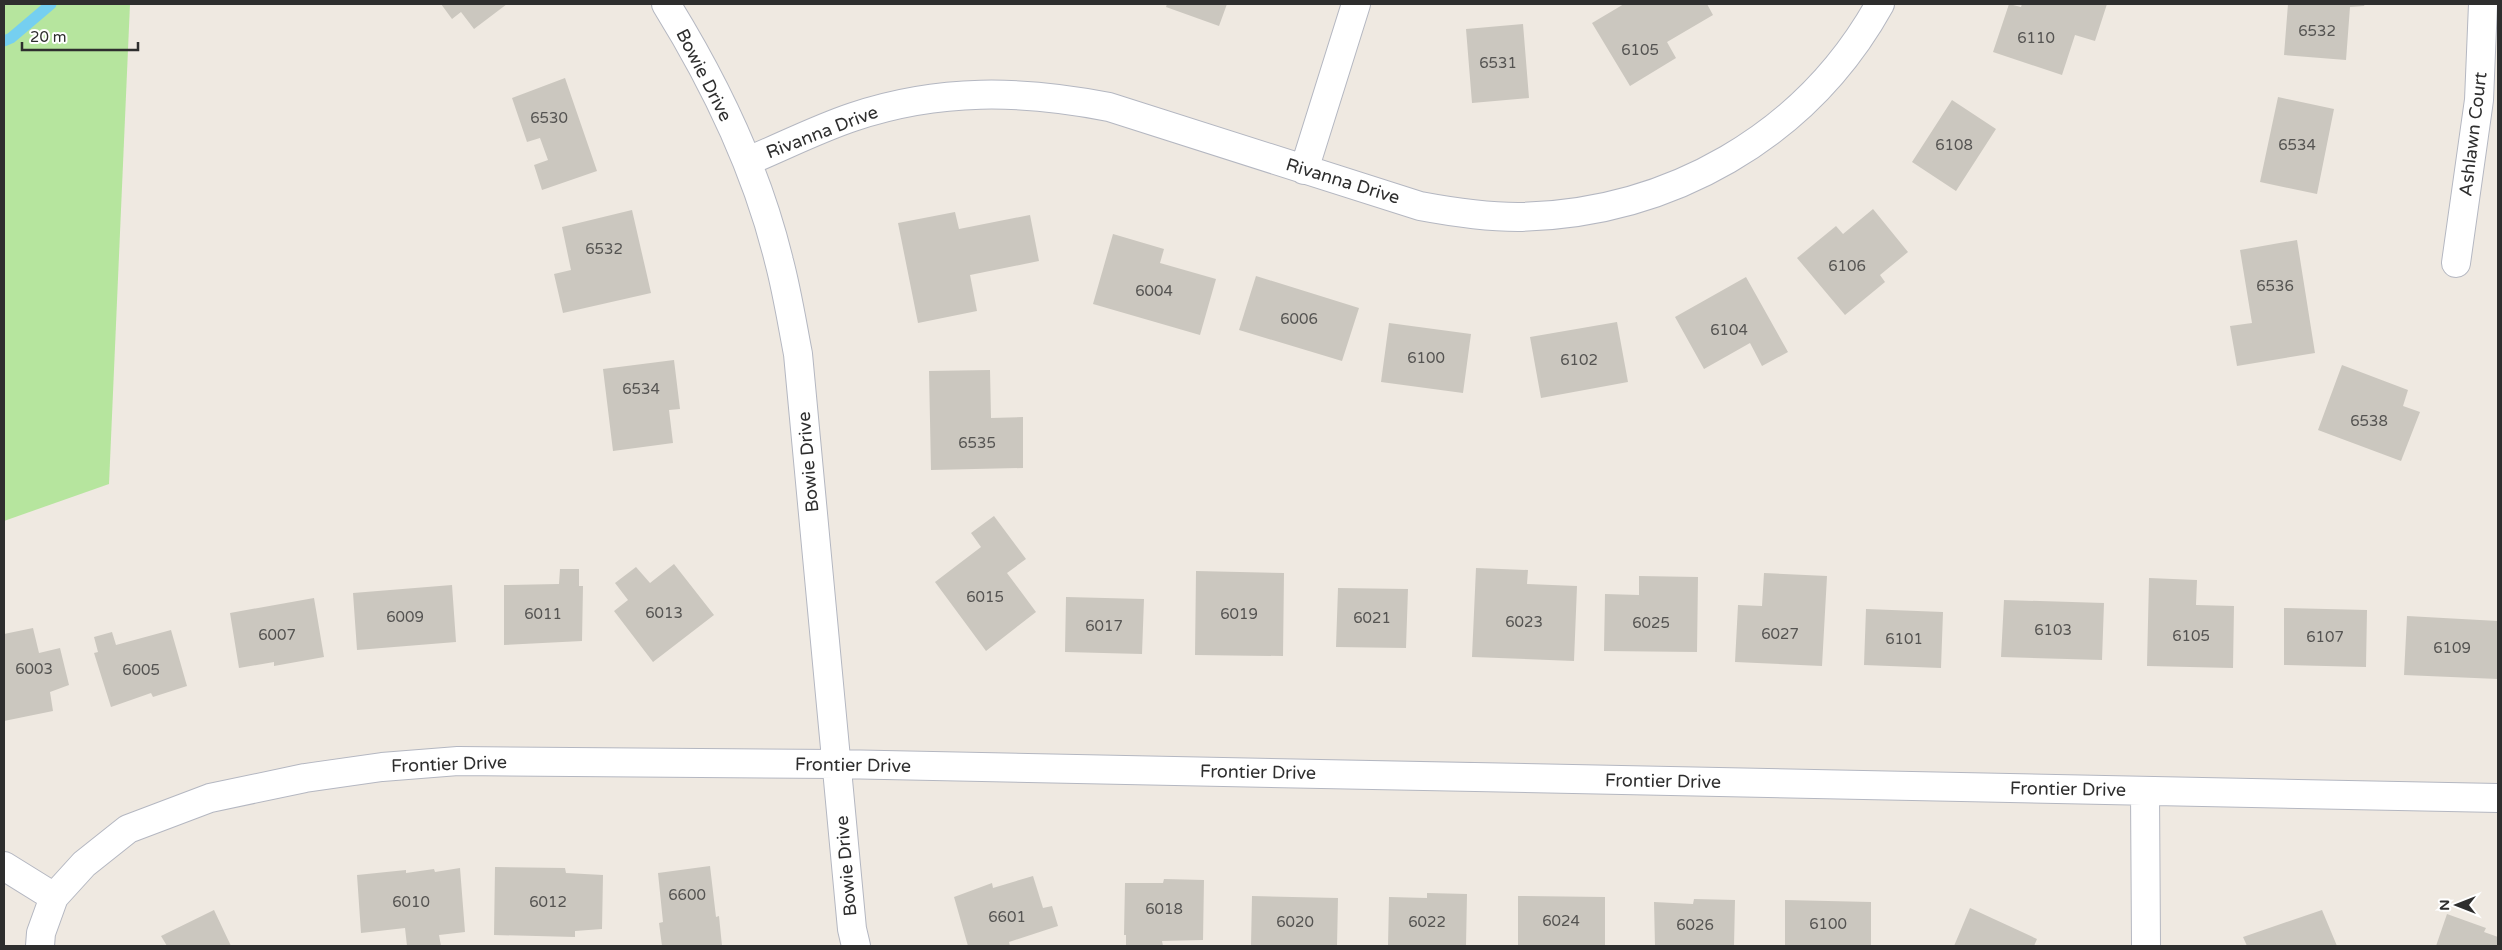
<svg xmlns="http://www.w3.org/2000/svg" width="2502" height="950" viewBox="0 0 2502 950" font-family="'Varela Round',sans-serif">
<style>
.green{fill:#b6e59e}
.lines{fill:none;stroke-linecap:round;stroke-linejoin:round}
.stream{stroke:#75cff0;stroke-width:11}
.building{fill:#cbc7bf}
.minor-casing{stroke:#b4b7c1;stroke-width:30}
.minor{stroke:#fff;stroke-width:28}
.labels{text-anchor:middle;stroke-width:4;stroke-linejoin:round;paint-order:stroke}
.number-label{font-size:15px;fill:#555452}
.street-label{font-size:18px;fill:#2e2e2e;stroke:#fff}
</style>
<rect width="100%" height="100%" fill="#efe9e1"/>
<path class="green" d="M 4,4 L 130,4 L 109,484 L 4,521 Z"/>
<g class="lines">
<path class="stream" d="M 4,41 L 11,38 L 51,4"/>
</g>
<path class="building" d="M 441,4 L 507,4 L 474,29 L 461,12 L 452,19 Z
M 1167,4 L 1227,4 L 1219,26 L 1166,7 Z
M 1624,4 L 1707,4 L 1713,15 L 1667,42 L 1676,58 L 1630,86 L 1592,23 Z
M 2009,4 L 2021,7 L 2022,4 L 2107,4 L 2095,41 L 2075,35 L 2062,75 L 1993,52 Z
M 2288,4 L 2365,4 L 2364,6 L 2350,7 L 2346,60 L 2284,55 Z
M 1523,24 L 1529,98 L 1472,103 L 1466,29 Z
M 565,78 L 597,171 L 542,190 L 534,165 L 548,160 L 540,138 L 527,142 L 512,98 Z
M 2278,97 L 2334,109 L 2317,194 L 2260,182 Z
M 1952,100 L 1996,129 L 1956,191 L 1912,162 Z
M 1873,209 L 1908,252 L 1880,275 L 1885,282 L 1845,315 L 1797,258 L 1836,226 L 1843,234 Z
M 632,210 L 651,293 L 563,313 L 554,274 L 571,270 L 562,227 Z
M 955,212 L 959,229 L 1030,215 L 1039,261 L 970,275 L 977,311 L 918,323 L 898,223 Z
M 1113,234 L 1164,249 L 1160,263 L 1216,279 L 1200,335 L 1093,304 Z
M 2297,240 L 2315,353 L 2237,366 L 2230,326 L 2252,323 L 2240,250 Z
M 1256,276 L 1359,308 L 1342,361 L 1239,330 Z
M 1746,277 L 1788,352 L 1762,366 L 1750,343 L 1704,369 L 1675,317 Z
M 1617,322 L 1628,382 L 1541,398 L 1530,337 Z
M 1389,323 L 1471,334 L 1463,393 L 1381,382 Z
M 674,360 L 680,409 L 669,410 L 673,443 L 613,451 L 603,369 Z
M 2342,365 L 2408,390 L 2403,406 L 2420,412 L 2401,461 L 2318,430 Z
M 990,370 L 991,418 L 1023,417 L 1023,468 L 931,470 L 929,371 Z
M 994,516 L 1026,559 L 1007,573 L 1036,612 L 986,651 L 935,582 L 981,547 L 971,533 Z
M 674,564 L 714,615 L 653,662 L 614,611 L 628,600 L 615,583 L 636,567 L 650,583 Z
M 1476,568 L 1528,570 L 1527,584 L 1577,586 L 1574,661 L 1472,657 Z
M 560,569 L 579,569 L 579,586 L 583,586 L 582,641 L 504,645 L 504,585 L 559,584 Z
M 1196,571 L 1284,573 L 1283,656 L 1195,655 Z
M 1764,573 L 1827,576 L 1822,666 L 1735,662 L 1738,605 L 1762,606 Z
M 1639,576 L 1698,577 L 1697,652 L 1604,651 L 1605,594 L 1639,595 Z
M 2149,578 L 2197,580 L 2196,605 L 2234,606 L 2233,668 L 2147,666 Z
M 452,585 L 456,642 L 357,650 L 353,593 Z
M 1338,588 L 1408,589 L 1406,648 L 1336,647 Z
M 1066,597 L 1144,599 L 1142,654 L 1065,652 Z
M 314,598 L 324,657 L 274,666 L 274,662 L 239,668 L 230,613 Z
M 2004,600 L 2104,603 L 2102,660 L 2001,657 Z
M 2284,608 L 2367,610 L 2366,667 L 2284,665 Z
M 1866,609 L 1943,612 L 1941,668 L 1864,665 Z
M 2407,616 L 2498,621 L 2498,679 L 2404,675 Z
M 33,628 L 39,653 L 60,648 L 69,685 L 50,692 L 53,711 L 4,721 L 4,634 Z
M 171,630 L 187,686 L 153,697 L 151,693 L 111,707 L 94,653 L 98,652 L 94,637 L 112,632 L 116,645 Z
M 710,866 L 716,917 L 719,916 L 722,946 L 662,946 L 659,923 L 663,922 L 658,873 Z
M 495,867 L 565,868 L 566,873 L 603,875 L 602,929 L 575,931 L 575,937 L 494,935 Z
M 460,868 L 465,932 L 439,935 L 441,946 L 407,946 L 405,928 L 361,933 L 357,875 L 406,870 L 406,873 L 434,869 L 435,872 Z
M 1033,876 L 1043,908 L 1052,906 L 1058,926 L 1009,942 L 1010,946 L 968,946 L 954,897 L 992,883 L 993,888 Z
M 1164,879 L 1204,880 L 1203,940 L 1162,941 L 1163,946 L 1126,946 L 1126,935 L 1124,935 L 1125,883 L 1163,883 Z
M 1427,893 L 1467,894 L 1466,946 L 1388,946 L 1389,897 L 1427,898 Z
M 1252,896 L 1338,898 L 1337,946 L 1251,946 Z
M 1518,896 L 1605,897 L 1605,946 L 1518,946 Z
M 1694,899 L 1735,900 L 1734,946 L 1655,946 L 1654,902 L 1693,904 Z
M 1785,900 L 1871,902 L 1871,946 L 1785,946 Z
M 1970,908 L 2037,939 L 2034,946 L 1954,946 Z
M 214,910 L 231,946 L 167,946 L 161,936 Z
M 2322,910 L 2337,946 L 2247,946 L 2243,937 Z
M 2447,914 L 2486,928 L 2484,932 L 2498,937 L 2498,946 L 2436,946 Z"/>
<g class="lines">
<g class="minor-casing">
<path id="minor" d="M 666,4 C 715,83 757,170 779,261 C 787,291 792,323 798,354 L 852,929 L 856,946
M 748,161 C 782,147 817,129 853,117 C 939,88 1022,90 1109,107 L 1420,206 C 1452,212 1485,217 1518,217 C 1669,214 1806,137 1880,4
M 1304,170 L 1356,4
M 2456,263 L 2479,100 L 2483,4
M 2145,791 L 2146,946
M 4,866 L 54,897
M 40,946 L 41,933 L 54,897 L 84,864 L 128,829 L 210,798 L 305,778 L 382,767 L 458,761 L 836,764 L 2498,798"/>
</g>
<use href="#minor" class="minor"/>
</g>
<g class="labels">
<g class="number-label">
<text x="2317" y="36">6532</text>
<text x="2036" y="43">6110</text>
<text x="1640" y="55">6105</text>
<text x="1498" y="68">6531</text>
<text x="549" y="123">6530</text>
<text x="1954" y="150">6108</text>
<text x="2297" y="150">6534</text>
<text x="604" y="254">6532</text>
<text x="1847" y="271">6106</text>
<text x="2275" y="291">6536</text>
<text x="1154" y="296">6004</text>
<text x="1299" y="324">6006</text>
<text x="1729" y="335">6104</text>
<text x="1426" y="363">6100</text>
<text x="1579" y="365">6102</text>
<text x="641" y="394">6534</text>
<text x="2369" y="426">6538</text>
<text x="977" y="448">6535</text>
<text x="985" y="602">6015</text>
<text x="664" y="618">6013</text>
<text x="543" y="619">6011</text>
<text x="1239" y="619">6019</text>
<text x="405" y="622">6009</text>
<text x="1372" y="623">6021</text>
<text x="1524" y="627">6023</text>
<text x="1651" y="628">6025</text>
<text x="1104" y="631">6017</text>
<text x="2053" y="635">6103</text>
<text x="1780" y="639">6027</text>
<text x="277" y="640">6007</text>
<text x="2191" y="641">6105</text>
<text x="2325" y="642">6107</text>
<text x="1904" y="644">6101</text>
<text x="2452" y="653">6109</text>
<text x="34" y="674">6003</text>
<text x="141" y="675">6005</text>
<text x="687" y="900">6600</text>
<text x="411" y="907">6010</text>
<text x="548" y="907">6012</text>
<text x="1164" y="914">6018</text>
<text x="1007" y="922">6601</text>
<text x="1561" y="926">6024</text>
<text x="1295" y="927">6020</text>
<text x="1427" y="927">6022</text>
<text x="1828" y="929">6100</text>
<text x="1695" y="930">6026</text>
</g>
<g class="street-label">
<text transform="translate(704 75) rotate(63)" y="6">Bowie Drive</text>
<text transform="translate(822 132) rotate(-21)" y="6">Rivanna Drive</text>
<text transform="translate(2473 134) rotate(-83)" y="6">Ashlawn Court</text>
<text transform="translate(1343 181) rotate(17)" y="6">Rivanna Drive</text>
<text transform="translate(808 462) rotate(-95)" y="6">Bowie Drive</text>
<text transform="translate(449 764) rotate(-2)" y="6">Frontier Drive</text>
<text transform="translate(853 765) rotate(1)" y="6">Frontier Drive</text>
<text transform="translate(1258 772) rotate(1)" y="6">Frontier Drive</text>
<text transform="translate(1663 781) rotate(1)" y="6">Frontier Drive</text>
<text transform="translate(2068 789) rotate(1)" y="6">Frontier Drive</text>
<text transform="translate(846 866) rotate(-95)" y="6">Bowie Drive</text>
</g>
</g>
<rect width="2502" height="950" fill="none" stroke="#2e2e2e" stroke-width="10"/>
<g transform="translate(2457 905) rotate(270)" stroke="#ffffff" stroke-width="4" paint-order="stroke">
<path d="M0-4L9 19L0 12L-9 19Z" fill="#2e2e2e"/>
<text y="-8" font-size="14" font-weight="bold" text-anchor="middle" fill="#2e2e2e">N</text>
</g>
<path d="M22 42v8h116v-8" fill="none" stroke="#2e2e2e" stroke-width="2.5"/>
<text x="30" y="42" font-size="15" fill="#2e2e2e" stroke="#ffffff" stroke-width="4" paint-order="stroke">20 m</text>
</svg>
